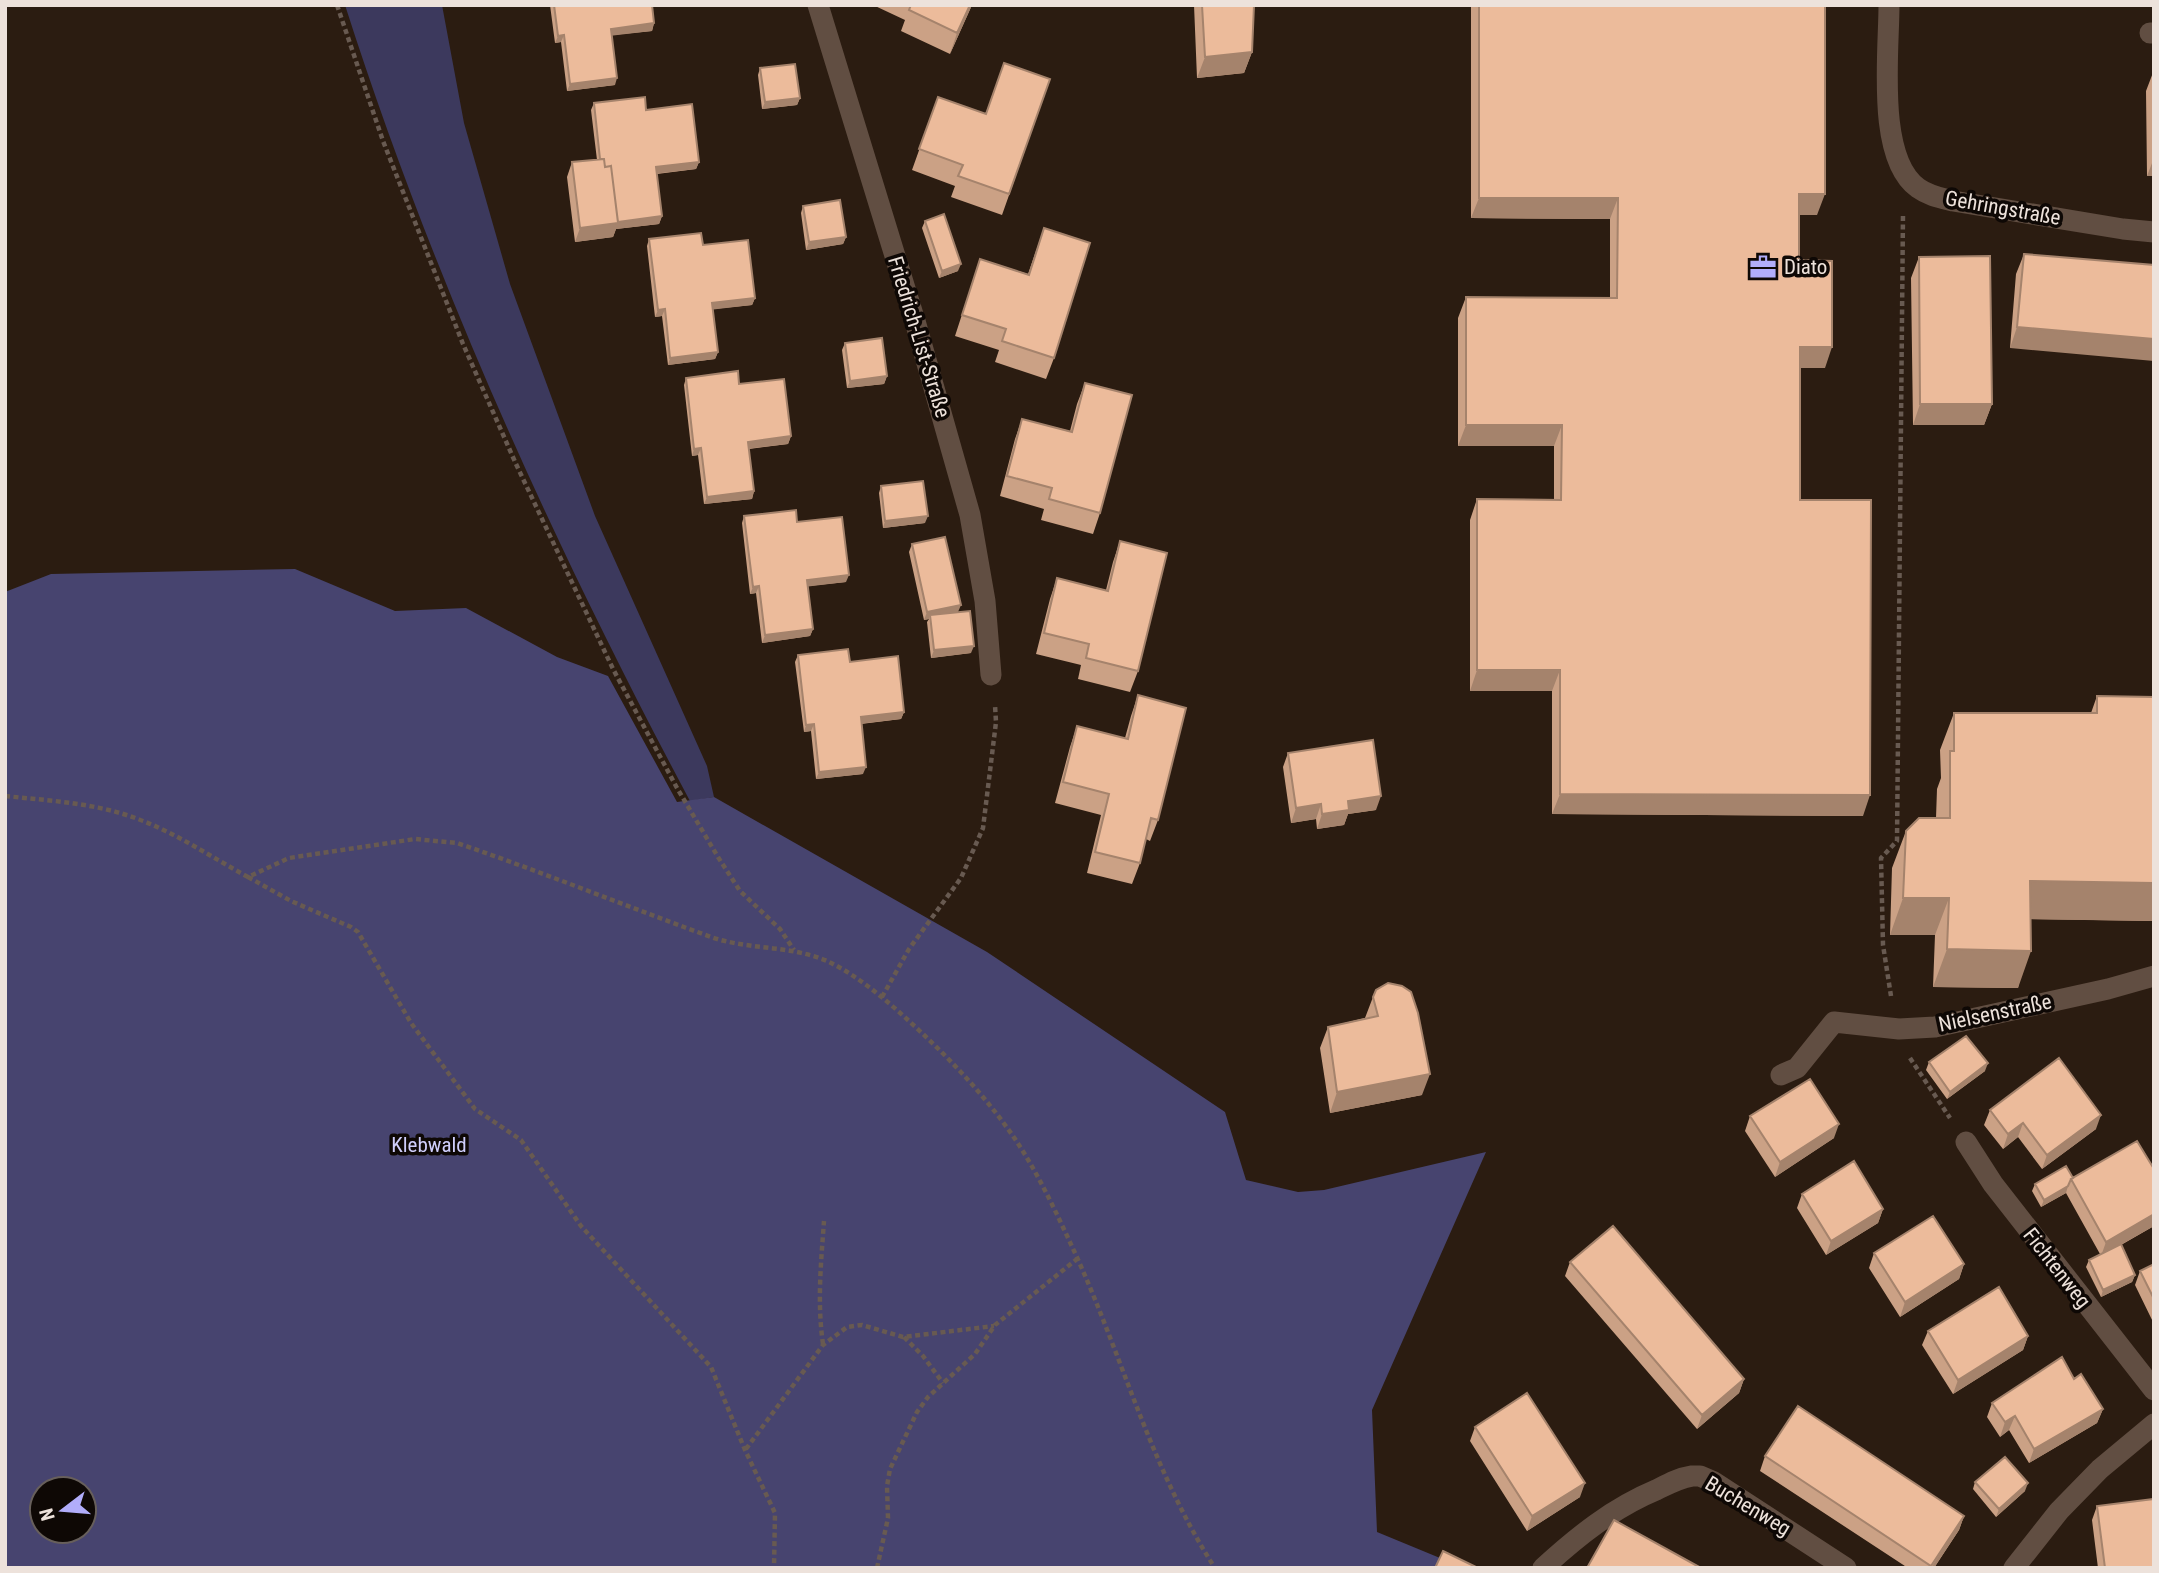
<svg xmlns="http://www.w3.org/2000/svg" width="2159" height="1573" viewBox="0 0 2159 1573" font-family="'Roboto Condensed',sans-serif">
<style>
.green{fill:#3c395d}
.forest{fill:#47446f;fill-rule:evenodd}
.lines{fill:none;stroke-linecap:round;stroke-linejoin:round}
.path{stroke:#685a51;stroke-width:4.5;stroke-dasharray:5 3.5;stroke-linecap:butt}
.minor{stroke:#614e42;stroke-width:21}
.wall{fill:#cba185}
.shaded-wall{fill:#a5836c}
.building{fill:#ecbb9b;stroke:#a5836c;stroke-width:2}
.labels{text-anchor:middle;stroke-width:7;stroke-linejoin:round;paint-order:stroke}
.street-label{font-size:21px;fill:#ede2db;stroke:#0e0805}
.poi-label{font-size:21px;fill:#ede2db;stroke:#0e0805;text-anchor:start}
.park-label{font-size:21px;fill:#cfcefb;stroke:#0e0805}
</style>
<rect width="100%" height="100%" fill="#2b1c11"/>
<path class="green" d="M 345,5 L 442,5 L 464,123 L 510,284 L 595,516 L 707,766 L 714,797 L 690,801 C 554,546 433,280 345,5 Z"/>
<path class="forest" d="M 295,569 L 395,611 L 466,608 L 557,657 L 608,676 L 677,802 L 714,797 L 987,952 L 1225,1112 L 1246,1180 L 1298,1192 L 1324,1190 L 1486,1152 L 1372,1410 L 1377,1532 L 1440,1558 L 1436,1568 L 5,1568 L 5,592 L 51,574 ZM 42,1489 L 84,1489 L 84,1531 L 42,1531 Z"/>
<g class="lines">
<path class="path" d="M 337,5 L 383,141 L 463,344 L 516,464 L 613,669 L 677,788 L 718,857 L 740,891 L 780,929 L 794,950
M 5,796 C 52,801 99,803 143,821 C 179,835 213,858 248,877 L 289,858 L 415,839 L 457,843 C 542,872 626,906 711,937 C 748,950 790,945 827,961 C 857,975 885,999 909,1021 C 945,1054 979,1089 1008,1129 C 1035,1166 1056,1212 1075,1253 C 1123,1358 1152,1471 1215,1568
M 248,877 L 291,901 L 351,927 L 358,932 L 411,1023 L 475,1109 L 521,1140 L 581,1226 L 711,1367 L 745,1450 L 775,1513 L 774,1568
M 1891,996 L 1883,945 L 1881,858 L 1897,841 L 1903,214
M 882,997 L 909,949 L 961,878 L 983,828 L 996,722 L 995,705
M 1910,1058 L 1950,1118
M 904,1337 L 923,1356 L 943,1383
M 823,1344 C 817,1303 821,1263 824,1221
M 746,1449 L 823,1345 L 847,1327 L 862,1325 L 903,1337 L 994,1326
M 877,1568 L 888,1518 L 887,1486 L 890,1469 L 917,1412 L 928,1397 L 975,1354 L 995,1325 L 1077,1259"/>
<path class="minor" d="M 818,5 L 915,321 L 970,515 L 985,601 L 991,675
M 1889,5 C 1889,53 1876,158 1918,188 C 1929,196 1941,198 1953,201 L 2123,229 L 2154,232
M 2150,33 L 2154,33
M 1781,1075 L 1797,1068 L 1834,1022 L 1899,1029 L 1935,1027 L 2108,989 L 2154,976
M 1966,1142 L 1993,1184 L 2154,1390
M 1543,1568 C 1578,1536 1613,1508 1656,1490 C 1668,1484 1679,1478 1692,1476 L 1700,1476 L 1714,1482 L 1846,1568
M 2014,1568 L 2059,1511 L 2100,1469 L 2154,1424"/>
</g>
<path class="wall" d="M 550,5 L 652,5 L 654,23 L 652,31 L 612,35 L 615,85 L 567,91 L 561,42 L 555,43 Z
M 873,5 L 972,5 L 950,54 L 901,31 L 905,20 Z
M 1194,5 L 1254,5 L 1252,52 L 1244,73 L 1197,78 Z
M 1471,5 L 1825,5 L 1817,215 L 1799,215 L 1799,260 L 1825,368 L 1800,368 L 1800,500 L 1863,816 L 1552,814 L 1552,691 L 1470,691 L 1470,520 L 1477,499 L 1554,500 L 1554,446 L 1458,446 L 1458,318 L 1466,297 L 1610,298 L 1610,219 L 1471,218 Z
M 760,68 L 800,98 L 797,105 L 762,109 L 758,75 Z
M 2154,70 L 2154,176 L 2147,176 L 2146,91 Z
M 1050,79 L 1002,215 L 951,197 L 955,186 L 912,170 L 938,97 L 986,114 Z
M 594,103 L 646,110 L 699,162 L 696,169 L 657,174 L 662,216 L 659,224 L 616,229 L 613,237 L 575,242 L 567,177 L 572,162 L 597,160 L 591,110 Z
M 803,206 L 846,237 L 843,244 L 806,250 L 801,213 Z
M 925,221 L 958,271 L 939,278 L 922,228 Z
M 1044,228 L 1054,358 L 1046,379 L 995,362 L 999,350 L 955,336 L 980,259 L 1028,274 Z
M 649,239 L 703,245 L 755,298 L 752,305 L 713,309 L 718,352 L 715,359 L 668,365 L 662,316 L 655,317 L 647,246 Z
M 2024,254 L 2154,265 L 2010,348 L 2016,274 Z
M 1919,257 L 1992,404 L 1984,425 L 1913,425 L 1911,278 Z
M 845,343 L 887,376 L 884,384 L 847,388 L 842,350 Z
M 686,378 L 739,384 L 791,436 L 788,444 L 749,449 L 754,491 L 752,499 L 704,504 L 698,455 L 692,456 L 684,385 Z
M 1085,383 L 1100,513 L 1093,534 L 1041,520 L 1044,509 L 1000,496 L 1015,439 L 1022,419 L 1070,431 L 1077,404 Z
M 881,486 L 925,523 L 883,528 L 879,493 Z
M 744,516 L 797,522 L 846,582 L 808,586 L 813,629 L 810,636 L 762,643 L 756,593 L 750,594 L 742,523 Z
M 1120,541 L 1138,671 L 1130,692 L 1078,679 L 1081,665 L 1036,654 L 1050,599 L 1057,578 L 1106,590 L 1113,562 Z
M 912,544 L 958,612 L 971,653 L 931,658 L 927,622 L 929,619 L 924,620 L 909,552 Z
M 798,655 L 850,662 L 904,712 L 901,719 L 861,724 L 863,774 L 816,779 L 811,731 L 804,732 L 795,662 Z
M 1138,695 L 1158,820 L 1150,841 L 1146,839 L 1140,863 L 1132,884 L 1087,873 L 1101,815 L 1055,803 L 1070,747 L 1077,726 L 1125,738 L 1131,716 Z
M 2097,696 L 2154,697 L 2154,921 L 2031,919 L 2018,988 L 1933,987 L 1935,935 L 1890,935 L 1892,868 L 1906,831 L 1936,818 L 1937,789 L 1941,778 L 1940,750 L 1954,713 L 2091,713 Z
M 1288,753 L 1376,810 L 1348,814 L 1344,825 L 1317,829 L 1316,819 L 1291,823 L 1283,767 Z
M 1373,997 L 1422,1095 L 1330,1113 L 1320,1048 L 1328,1027 L 1365,1018 Z
M 1929,1062 L 1985,1071 L 1947,1099 L 1926,1070 Z
M 1990,1110 L 2096,1129 L 2042,1169 L 2018,1137 L 2003,1149 L 1984,1125 Z
M 1750,1116 L 1834,1138 L 1775,1177 L 1745,1131 Z
M 2073,1178 L 2154,1226 L 2121,1245 L 2135,1275 L 2132,1282 L 2101,1297 L 2086,1267 L 2089,1260 L 2100,1254 L 2066,1193 L 2041,1207 L 2032,1191 L 2035,1184 Z
M 1802,1194 L 1883,1209 L 1878,1223 L 1826,1255 L 1797,1208 Z
M 1874,1253 L 1964,1264 L 1959,1279 L 1900,1317 L 1869,1268 Z
M 1570,1262 L 1744,1379 L 1739,1393 L 1697,1429 L 1565,1276 Z
M 2154,1264 L 2154,1324 L 2135,1285 L 2140,1271 Z
M 1928,1331 L 2028,1336 L 2023,1350 L 1953,1394 L 1922,1345 Z
M 2074,1379 L 2103,1409 L 2097,1423 L 2029,1463 L 2009,1430 L 2000,1437 L 1987,1417 L 1992,1403 Z
M 1475,1427 L 1580,1497 L 1527,1531 L 1470,1441 Z
M 1765,1456 L 1964,1516 L 1959,1530 L 1934,1568 L 1908,1568 L 1760,1471 Z
M 1975,1482 L 2025,1491 L 1996,1517 L 1973,1489 Z
M 2097,1506 L 2154,1568 L 2098,1568 L 2092,1520 Z"/>
<path class="shaded-wall" d="M 970,5 L 972,5 L 950,54 L 957,33 Z
M 654,23 L 652,31 L 609,36 L 611,29 Z
M 564,35 L 561,42 L 555,43 L 558,36 Z
M 1252,52 L 1244,73 L 1197,78 L 1205,57 Z
M 617,78 L 615,85 L 567,91 L 570,84 Z
M 800,98 L 797,105 L 762,109 L 765,102 Z
M 2154,158 L 2154,176 L 2147,176 Z
M 699,162 L 696,169 L 653,174 L 656,167 Z
M 1799,194 L 1825,194 L 1817,215 L 1791,215 Z
M 1479,198 L 1618,198 L 1610,219 L 1471,218 Z
M 662,216 L 659,224 L 616,229 L 613,237 L 575,242 L 580,228 L 614,222 Z
M 846,237 L 843,244 L 806,250 L 809,242 Z
M 961,264 L 958,271 L 939,278 L 942,271 Z
M 755,298 L 752,305 L 709,310 L 712,303 Z
M 665,309 L 662,316 L 655,317 L 658,310 Z
M 2017,327 L 2154,339 L 2154,361 L 2010,348 Z
M 1800,347 L 1832,347 L 1825,368 L 1793,368 Z
M 718,352 L 715,359 L 668,365 L 670,358 Z
M 887,376 L 884,384 L 847,388 L 850,381 Z
M 1920,404 L 1992,404 L 1984,425 L 1913,425 Z
M 1466,425 L 1562,425 L 1554,446 L 1458,446 Z
M 791,436 L 788,444 L 746,449 L 748,442 Z
M 701,448 L 698,455 L 692,456 L 694,449 Z
M 754,491 L 752,499 L 704,504 L 707,497 Z
M 928,516 L 925,523 L 883,528 L 885,521 Z
M 849,575 L 846,582 L 804,587 L 807,580 Z
M 759,586 L 756,593 L 750,594 L 753,587 Z
M 961,605 L 958,612 L 930,615 L 929,619 L 924,620 L 927,612 Z
M 813,629 L 810,636 L 762,643 L 765,635 Z
M 974,646 L 971,653 L 931,658 L 934,650 Z
M 1477,670 L 1560,670 L 1552,691 L 1470,691 Z
M 904,712 L 901,719 L 858,724 L 861,717 Z
M 814,724 L 811,731 L 804,732 L 806,725 Z
M 866,767 L 863,774 L 816,779 L 819,772 Z
M 1560,794 L 1870,795 L 1863,816 L 1552,814 Z
M 1381,796 L 1376,810 L 1348,814 L 1344,825 L 1317,829 L 1322,814 L 1348,801 Z
M 1321,804 L 1316,819 L 1291,823 L 1296,808 Z
M 2030,881 L 2154,883 L 2154,921 L 2017,919 Z
M 1903,898 L 1949,898 L 1935,935 L 1890,935 Z
M 1947,949 L 2031,951 L 2018,988 L 1933,987 Z
M 1988,1063 L 1985,1071 L 1947,1099 L 1950,1092 Z
M 1430,1074 L 1422,1095 L 1330,1113 L 1337,1092 Z
M 2101,1115 L 2096,1129 L 2042,1169 L 2047,1155 Z
M 2023,1123 L 2018,1137 L 2003,1149 L 2008,1134 Z
M 1839,1124 L 1834,1138 L 1775,1177 L 1780,1162 Z
M 2068,1186 L 2066,1193 L 2041,1207 L 2044,1200 Z
M 1883,1209 L 1878,1223 L 1826,1255 L 1831,1241 Z
M 2154,1214 L 2154,1226 L 2101,1256 L 2106,1242 Z
M 1964,1264 L 1959,1279 L 1900,1317 L 1905,1302 Z
M 2135,1275 L 2132,1282 L 2101,1297 L 2103,1290 Z
M 2028,1336 L 2023,1350 L 1953,1394 L 1958,1380 Z
M 1744,1379 L 1739,1393 L 1697,1429 L 1702,1415 Z
M 2103,1409 L 2097,1423 L 2029,1463 L 2034,1449 Z
M 2015,1416 L 2009,1430 L 2000,1437 L 2005,1422 Z
M 1585,1483 L 1580,1497 L 1527,1531 L 1532,1516 Z
M 2028,1483 L 2025,1491 L 1996,1517 L 1999,1509 Z
M 1964,1516 L 1959,1530 L 1934,1568 L 1931,1568 Z"/>
<path class="building" d="M 554,5 L 652,5 L 654,23 L 611,29 L 617,78 L 570,84 L 564,35 L 558,36 Z
M 911,5 L 970,5 L 957,33 L 909,10 Z
M 1202,5 L 1254,5 L 1252,52 L 1205,57 Z
M 1479,5 L 1825,5 L 1825,194 L 1799,194 L 1799,260 L 1832,261 L 1832,347 L 1800,347 L 1800,500 L 1871,500 L 1870,795 L 1560,794 L 1560,670 L 1477,670 L 1477,499 L 1561,500 L 1562,425 L 1466,425 L 1466,297 L 1617,298 L 1618,198 L 1479,198 Z
M 1004,63 L 1050,79 L 1009,194 L 958,176 L 963,165 L 919,149 L 938,97 L 986,114 Z
M 795,64 L 800,98 L 765,102 L 760,68 Z
M 645,97 L 646,110 L 692,104 L 699,162 L 656,167 L 662,216 L 618,222 L 611,166 L 605,167 L 604,159 L 600,159 L 594,103 Z
M 604,159 L 605,167 L 611,166 L 618,223 L 580,228 L 572,162 Z
M 840,200 L 846,237 L 809,242 L 803,206 Z
M 944,214 L 961,264 L 942,271 L 925,221 Z
M 1044,228 L 1090,243 L 1054,358 L 1002,341 L 1006,329 L 962,315 L 980,259 L 1029,275 Z
M 701,233 L 703,245 L 748,240 L 755,298 L 712,303 L 718,352 L 670,358 L 665,309 L 658,310 L 649,239 Z
M 2024,254 L 2154,265 L 2154,339 L 2017,327 Z
M 1990,256 L 1992,404 L 1920,404 L 1919,257 Z
M 882,338 L 887,376 L 850,381 L 845,343 Z
M 738,371 L 739,384 L 784,379 L 791,436 L 748,442 L 754,491 L 707,497 L 701,448 L 694,449 L 686,378 Z
M 1085,383 L 1132,395 L 1100,513 L 1049,499 L 1052,488 L 1007,476 L 1022,419 L 1072,432 Z
M 923,481 L 928,516 L 885,521 L 881,486 Z
M 796,510 L 797,522 L 842,517 L 849,575 L 807,580 L 813,629 L 765,635 L 759,586 L 753,587 L 744,516 Z
M 945,537 L 961,605 L 927,612 L 912,544 Z
M 1120,541 L 1167,553 L 1138,671 L 1086,658 L 1089,644 L 1044,633 L 1057,578 L 1108,591 Z
M 970,611 L 974,646 L 934,650 L 930,615 Z
M 848,649 L 850,662 L 898,656 L 904,712 L 861,717 L 866,767 L 819,772 L 814,724 L 806,725 L 798,655 Z
M 1138,695 L 1186,708 L 1158,820 L 1151,818 L 1140,863 L 1095,852 L 1109,794 L 1063,782 L 1077,726 L 1128,739 Z
M 2097,696 L 2154,697 L 2154,883 L 2030,881 L 2031,951 L 1947,949 L 1949,898 L 1903,898 L 1906,831 L 1919,818 L 1950,818 L 1950,751 L 1954,751 L 1954,713 L 2097,713 Z
M 1373,740 L 1381,796 L 1348,801 L 1349,810 L 1322,814 L 1321,804 L 1296,808 L 1288,753 Z
M 1388,983 L 1402,986 L 1411,992 L 1418,1013 L 1430,1074 L 1337,1092 L 1328,1027 L 1378,1016 L 1373,997 L 1376,990 Z
M 1966,1036 L 1988,1063 L 1950,1092 L 1929,1062 Z
M 2059,1058 L 2101,1115 L 2047,1155 L 2023,1123 L 2008,1134 L 1990,1110 Z
M 1810,1079 L 1839,1124 L 1780,1162 L 1750,1116 Z
M 2137,1141 L 2154,1169 L 2154,1214 L 2106,1242 L 2071,1179 Z
M 1854,1161 L 1883,1209 L 1831,1241 L 1802,1194 Z
M 2066,1166 L 2073,1178 L 2071,1179 L 2068,1186 L 2044,1200 L 2035,1184 Z
M 1933,1216 L 1964,1264 L 1905,1302 L 1874,1253 Z
M 1613,1226 L 1744,1379 L 1702,1415 L 1570,1262 Z
M 2121,1244 L 2135,1275 L 2103,1290 L 2089,1260 Z
M 2154,1264 L 2154,1299 L 2140,1271 Z
M 1999,1287 L 2028,1336 L 1958,1380 L 1928,1331 Z
M 2062,1357 L 2074,1379 L 2081,1374 L 2103,1409 L 2034,1449 L 2015,1416 L 2005,1422 L 1992,1403 Z
M 1527,1393 L 1585,1483 L 1532,1516 L 1475,1427 Z
M 1798,1406 L 1964,1516 L 1931,1566 L 1765,1456 Z
M 2005,1457 L 2028,1483 L 1999,1509 L 1975,1482 Z
M 2154,1499 L 2154,1568 L 2105,1568 L 2097,1506 Z
M 1614,1520 L 1701,1568 L 1587,1568 Z
M 1443,1551 L 1478,1568 L 1435,1568 Z"/>
<defs>
<g id="office-bare" transform="scale(2.1)"><path d="M-6-3h4V-5.5h4V-3h4V5H-6ZM-1-4.5V-3h2v-1.5ZM-6 0V1H6V0Z" fill="#b1adfa" stroke="#0e0805" stroke-width="2.5" paint-order="stroke"/></g>
</defs>
<g fill-rule="evenodd">
<use href="#office-bare" x="1763" y="267"/>
</g>
<g class="labels">
<g class="street-label">
<text transform="translate(2003 208) rotate(10)" y="7">Gehringstraße</text>
<text transform="translate(919 337) rotate(73)" y="7">Friedrich-List-Straße</text>
<text transform="translate(1995 1013) rotate(-12)" y="7">Nielsenstraße</text>
<text transform="translate(2057 1268) rotate(52)" y="7">Fichtenweg</text>
<text transform="translate(1748 1506) rotate(31)" y="7">Buchenweg</text>
</g>
<g class="poi-label">
<text x="1784" y="274">Diato</text>
</g>
<g class="park-label">
<text x="429" y="1152">Klebwald</text>
</g>
</g>
<rect width="2159" height="1573" fill="none" stroke="#ede2db" stroke-width="14"/>
<g transform="translate(63 1510) rotate(254)"><circle r="33" fill="#0e0805" stroke="#675f5b" stroke-width="2"/>
<path d="M0-5L12 26L0 18L-12 26Z" fill="#b1adfa"/>
<text y="-10" font-size="19" font-weight="bold" text-anchor="middle" fill="#ede2db">N</text>
</g>
</svg>
